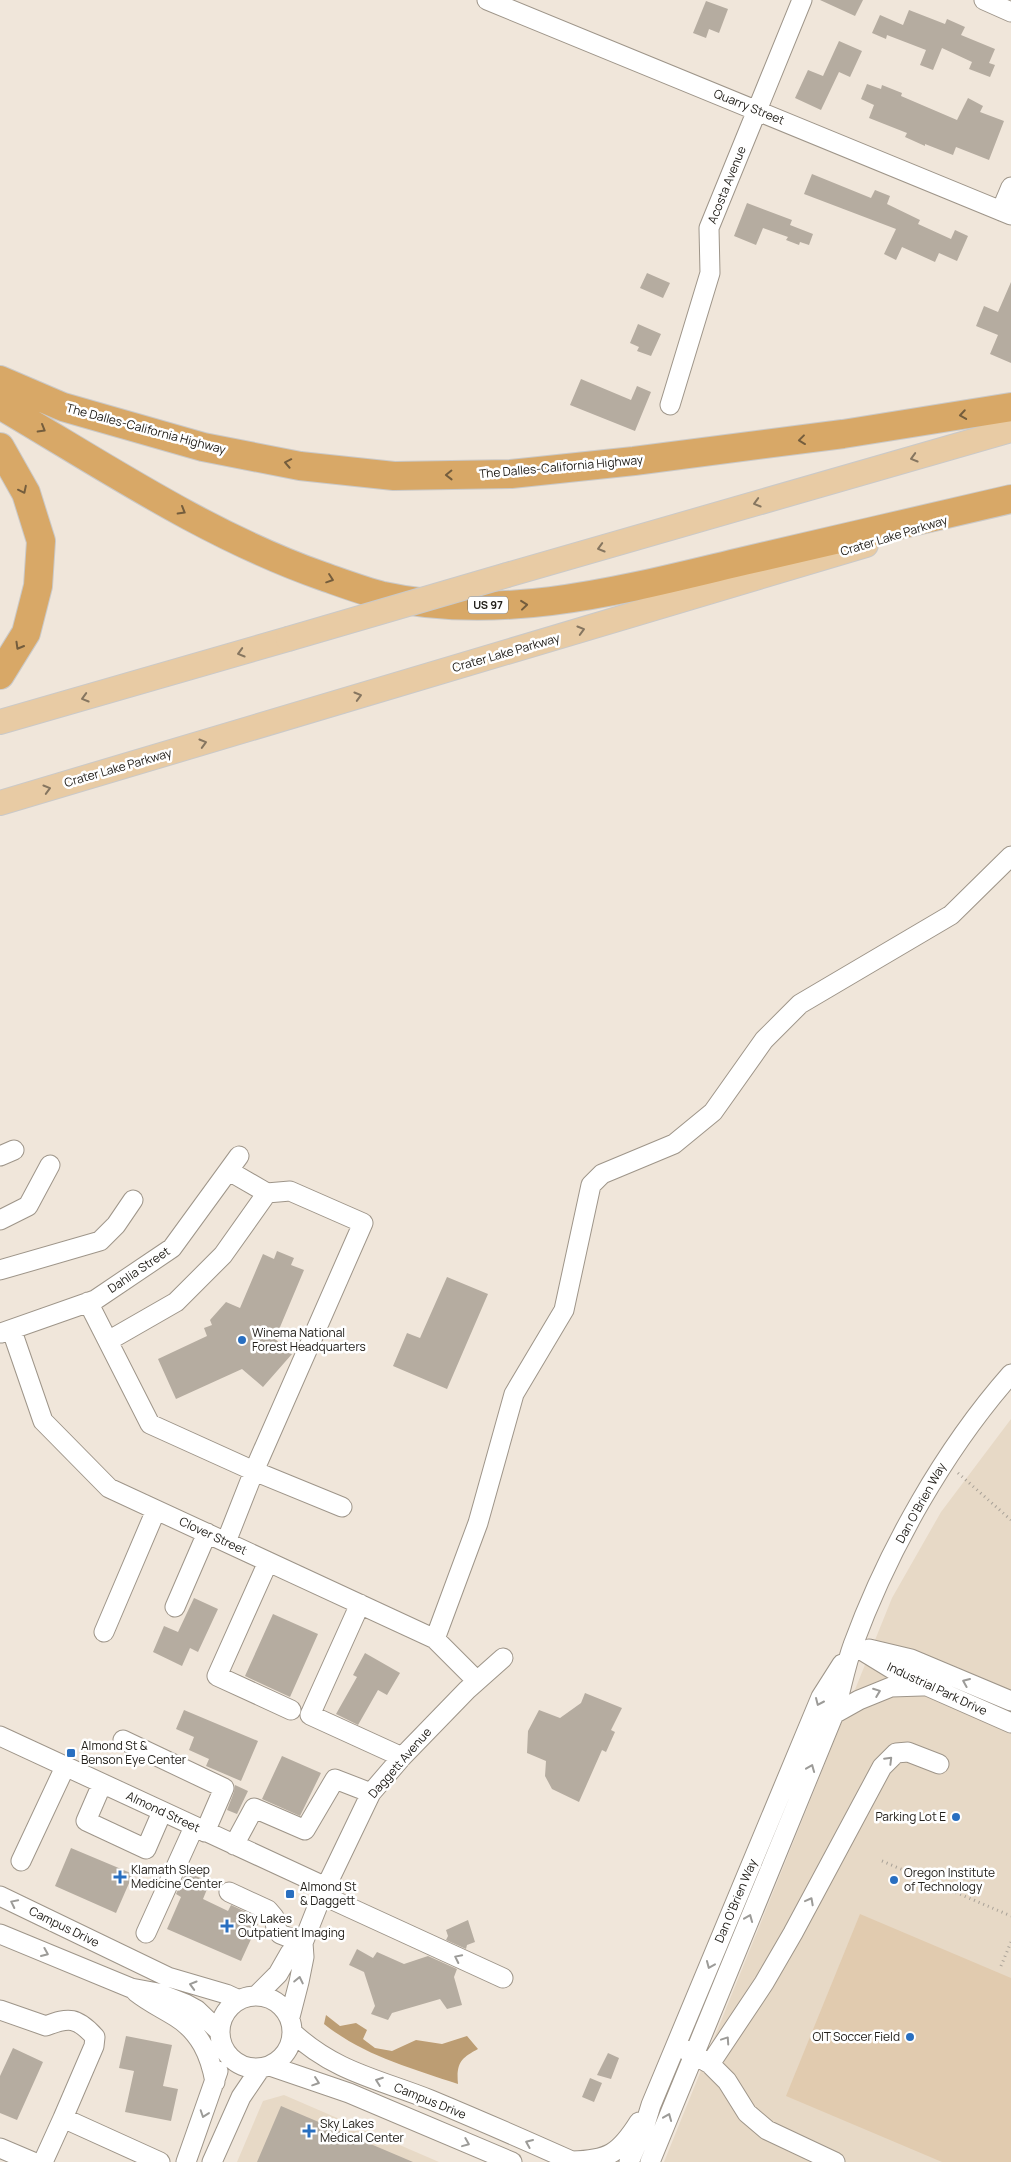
<svg xmlns="http://www.w3.org/2000/svg" width="1011" height="2162" viewBox="0 0 1011 2162" font-family="Manrope,sans-serif">
<style>
.built{fill:#e7d9c6}
.green{fill:#e1cbaf}
.forest{fill:#bc9d73}
.building{fill:#b5aca0}
.lines{fill:none;stroke-linecap:round;stroke-linejoin:round}
.minor-casing{stroke:#9e9589;stroke-width:21}
.major-casing{stroke:#cac9c8;stroke-width:26}
.highway-casing{stroke:#cac9c8;stroke-width:30}
.path{stroke:#a8a197;stroke-width:3;stroke-dasharray:1 4;stroke-linecap:butt}
.minor{stroke:#fff;stroke-width:19}
.major{stroke:#e8cba4;stroke-width:24}
.highway{stroke:#d8a867;stroke-width:28}
.major-bridge-casing{stroke:#cac9c8;stroke-width:26;stroke-linecap:butt}
.major-bridge{stroke:#e8cba4;stroke-width:24}
.oneway{stroke:#745d3d}
.oneway2{stroke:#867660}
.oneway3{stroke:#9c9b98}
.poi-dot{fill:#296fc0;stroke:#fff;stroke-width:2}
.labels{text-anchor:middle;stroke-width:5;stroke-linejoin:round;paint-order:stroke}
.shield{fill:#fff;stroke:#65635f;stroke-width:1}
.shield-label{font-size:11px;font-weight:bold;fill:#23201b}
.street-label{font-size:12px;fill:#23201b;stroke:#fff}
.poi-label{font-size:12px;fill:#23201b;stroke:#fff;text-anchor:start}
</style>
<rect width="100%" height="100%" fill="#f0e6da"/>
<path class="built" d="M 1011,1419 L 1011,2162 L 664,2162 L 892,1598 L 941,1512 Z
M 284,2095 L 439,2162 L 237,2162 L 263,2101 Z"/>
<path class="green" d="M 860,1914 L 1011,1978 L 1011,2162 L 942,2162 L 786,2096 Z"/>
<path class="forest" d="M 326,2015 L 340,2026 L 356,2023 L 367,2030 L 363,2039 L 375,2048 L 392,2051 L 416,2040 L 442,2044 L 467,2036 L 478,2049 C 461,2058 456,2063 458,2084 C 410,2068 363,2055 324,2024 Z"/>
<path class="building" d="M 820,0 L 863,0 L 855,16 Z
M 706,1 L 728,9 L 719,33 L 709,29 L 706,38 L 693,33 Z
M 909,10 L 945,24 L 947,19 L 965,27 L 961,35 L 995,49 L 989,63 L 995,65 L 990,77 L 969,69 L 972,62 L 942,48 L 933,70 L 920,65 L 926,50 L 887,35 L 886,39 L 872,33 L 880,15 L 903,25 Z
M 839,41 L 862,51 L 850,77 L 839,72 L 821,110 L 795,98 L 808,70 L 823,76 Z
M 867,84 L 881,89 L 882,85 L 902,93 L 901,96 L 957,120 L 968,98 L 983,106 L 980,112 L 1004,121 L 989,160 L 956,147 L 953,155 L 925,144 L 925,146 L 905,137 L 907,133 L 869,118 L 874,105 L 861,99 Z
M 812,174 L 871,198 L 875,190 L 890,196 L 887,204 L 920,220 L 918,224 L 951,239 L 955,230 L 968,236 L 957,261 L 939,253 L 935,262 L 902,247 L 896,260 L 884,254 L 896,229 L 804,194 Z
M 747,203 L 792,220 L 790,225 L 813,234 L 809,245 L 800,242 L 799,245 L 786,240 L 788,237 L 763,228 L 756,245 L 734,236 Z
M 647,273 L 670,283 L 663,298 L 640,288 Z
M 1011,282 L 1011,363 L 990,354 L 998,335 L 976,326 L 984,306 L 998,312 Z
M 638,324 L 661,334 L 651,356 L 637,351 L 639,347 L 630,343 Z
M 581,379 L 631,400 L 637,386 L 651,392 L 635,431 L 570,405 Z
M 277,1251 L 294,1258 L 291,1265 L 304,1270 L 275,1339 L 292,1354 L 263,1387 L 242,1369 L 176,1399 L 158,1359 L 207,1336 L 204,1328 L 212,1325 L 210,1320 L 226,1302 L 240,1308 L 263,1254 L 274,1259 Z
M 447,1277 L 488,1294 L 447,1389 L 393,1366 L 407,1333 L 420,1338 Z
M 194,1598 L 218,1609 L 198,1652 L 190,1648 L 182,1666 L 153,1652 L 164,1626 L 178,1632 Z
M 273,1614 L 318,1634 L 290,1697 L 245,1676 Z
M 365,1653 L 400,1673 L 387,1695 L 378,1690 L 358,1725 L 336,1714 L 357,1677 L 353,1675 Z
M 585,1693 L 622,1708 L 611,1730 L 615,1732 L 606,1752 L 602,1750 L 579,1802 L 552,1789 L 545,1776 L 546,1761 L 527,1753 L 528,1731 L 539,1710 L 560,1718 L 581,1703 Z
M 184,1710 L 258,1741 L 241,1781 L 206,1766 L 209,1759 L 189,1750 L 194,1737 L 176,1729 Z
M 282,1756 L 321,1773 L 300,1816 L 262,1799 Z
M 235,1785 L 248,1791 L 237,1814 L 227,1810 L 234,1792 Z
M 71,1848 L 133,1874 L 116,1913 L 55,1886 Z
M 186,1872 L 210,1882 L 203,1899 L 228,1911 L 231,1905 L 248,1913 L 245,1919 L 258,1924 L 241,1961 L 167,1929 L 181,1897 L 176,1894 Z
M 468,1920 L 475,1942 L 467,1945 L 466,1949 L 446,1940 L 448,1936 L 446,1930 Z
M 357,1949 L 373,1958 L 377,1952 L 404,1964 L 428,1956 L 457,1969 L 454,1977 L 462,2005 L 447,2009 L 440,1999 L 392,2013 L 388,2020 L 371,2014 L 375,2006 L 364,1972 L 349,1965 Z
M 126,2036 L 172,2045 L 163,2086 L 178,2089 L 171,2121 L 125,2112 L 134,2071 L 119,2068 Z
M 13,2048 L 43,2062 L 17,2120 L 0,2113 L 0,2076 Z
M 608,2053 L 619,2058 L 611,2079 L 597,2075 Z
M 590,2078 L 602,2083 L 594,2102 L 582,2097 Z
M 281,2106 L 413,2162 L 257,2162 Z"/>
<g class="lines">
<g class="minor-casing">
<path id="minor" d="M 487,0 L 1011,215
M 984,0 L 1011,12
M 1001,211 L 1011,187
M 670,405 L 710,273 L 709,228 L 802,0
M 0,1156 L 14,1150
M 229,1171 L 267,1193
M 0,1220 L 28,1206 L 50,1165
M 0,1270 L 100,1241 L 116,1225 L 133,1200
M 88,1302 L 150,1424 L 254,1471 L 342,1507
M 12,1331 L 43,1421 L 109,1488 L 435,1639 L 477,1681
M 1,1333 L 95,1300 L 172,1248 L 239,1156
M 108,1341 L 176,1302 L 223,1255 L 267,1193 L 290,1191 L 363,1223 L 254,1471 L 226,1542
M 268,1562 L 217,1676 L 291,1710
M 360,1604 L 310,1715 L 402,1757
M 175,1607 L 207,1533
M 104,1632 L 156,1510
M 435,1639 L 478,1523 L 514,1394 L 564,1310 L 591,1185 L 602,1174 L 674,1144 L 713,1112 L 764,1040 L 800,1004 L 951,915 L 1011,856
M 853,1645 L 902,1675 L 1011,1723
M 869,1649 L 911,1659 L 1011,1701
M 834,1714 L 859,1700 L 891,1687 L 922,1686
M 0,1736 L 326,1887
M 123,1740 L 224,1788 L 205,1832
M 102,1784 L 86,1821 L 146,1849 L 162,1812
M 234,1845 L 254,1808 L 305,1830 L 335,1779 L 371,1793
M 21,1861 L 65,1767
M 229,1892 L 268,1910 L 274,1917 L 276,1928 L 280,1934 L 303,1943
M 322,1895 L 503,1978
M 0,1896 L 168,1977 L 226,1994 L 239,2000
M 146,1933 L 194,1827
M 0,1934 L 131,1988 L 158,1993 L 186,2004 L 197,2010 L 220,2032
M 136,1992 C 150,2003 162,2008 176,2017 C 200,2032 210,2055 215,2082
M220 2032a36 36 0 1 1 72 0a36 36 0 1 1-72 0Z
M 256,1996 L 278,1974 L 290,1953 L 303,1943
M 0,2010 L 46,2026 C 69,2017 77,2017 95,2037 L 94,2046 L 63,2118
M 290,2017 L 299,1982 L 304,1957 L 303,1943 L 322,1895 L 371,1793 L 402,1757 L 467,1690 L 503,1658
M 292,2032 C 335,2072 378,2079 431,2100 C 479,2120 527,2141 574,2162
M 682,2048 L 710,2064 L 764,1983 L 793,1933 L 882,1767 L 896,1753 L 908,1752 L 939,1764
M 710,2064 L 727,2081 L 747,2113 L 767,2130 L 835,2162
M 270,2066 L 349,2093 L 512,2162
M 0,2148 L 33,2162
M 572,2161 C 608,2160 619,2154 639,2122
M 43,2162 L 63,2118 L 160,2162
M 186,2162 L 218,2071
M 212,2162 L 241,2097 L 260,2069
M 629,2162 L 644,2128 L 651,2105 L 821,1697 L 842,1664
M 650,2162 L 834,1714 C 841,1691 845,1667 853,1645 C 888,1550 944,1450 1011,1374"/>
</g>
<g class="major-casing">
<path id="major" d="M 507,575 L 1011,430
M 0,722 L 288,639
M 0,803 L 866,545"/>
</g>
<g class="highway-casing">
<path id="highway" d="M 0,380 L 63,407 L 203,447 L 300,466 L 394,476 L 511,474 L 634,461 L 843,434 L 1011,407
M 0,405 C 104,466 208,536 322,576 C 342,583 363,591 383,596 C 505,623 626,589 744,561 C 833,540 922,520 1011,499
M 0,447 L 26,493 L 41,541 L 38,586 L 26,633 L 0,675"/>
</g>
<path class="path" d="M 958,1473 L 1011,1520
M 882,1861 L 1011,1916
M 1001,1966 L 1011,1942"/>
<use href="#minor" class="minor"/>
<use href="#major" class="major"/>
<use href="#highway" class="highway"/>
<g class="major-bridge-casing">
<path id="major-bridge" d="M 288,639 L 507,575"/>
</g>
<use href="#major-bridge" class="major-bridge"/>
</g>
<defs><path id="oneway-chevron" d="M-2-3.5L2.5 0L-2 3.5" fill="none" stroke-width="1.6" stroke-linecap="round" stroke-linejoin="round" transform="scale(1.25)"/></defs>
<g class="oneway">
<use href="#oneway-chevron" transform="translate(963 415) rotate(171)"/>
<use href="#oneway-chevron" transform="translate(42 429) rotate(30)"/>
<use href="#oneway-chevron" transform="translate(802 440) rotate(173)"/>
<use href="#oneway-chevron" transform="translate(288 463) rotate(-169)"/>
<use href="#oneway-chevron" transform="translate(449 475) rotate(179)"/>
<use href="#oneway-chevron" transform="translate(23 490) rotate(64)"/>
<use href="#oneway-chevron" transform="translate(182 511) rotate(30)"/>
<use href="#oneway-chevron" transform="translate(330 579) rotate(19)"/>
<use href="#oneway-chevron" transform="translate(524 605) rotate(-6)"/>
<use href="#oneway-chevron" transform="translate(19 646) rotate(120)"/>
</g>
<g class="oneway2">
<use href="#oneway-chevron" transform="translate(914 458) rotate(164)"/>
<use href="#oneway-chevron" transform="translate(757 503) rotate(164)"/>
<use href="#oneway-chevron" transform="translate(601 548) rotate(164)"/>
<use href="#oneway-chevron" transform="translate(581 630) rotate(-16)"/>
<use href="#oneway-chevron" transform="translate(241 653) rotate(164)"/>
<use href="#oneway-chevron" transform="translate(358 696) rotate(-16)"/>
<use href="#oneway-chevron" transform="translate(85 698) rotate(164)"/>
<use href="#oneway-chevron" transform="translate(203 743) rotate(-16)"/>
<use href="#oneway-chevron" transform="translate(47 789) rotate(-16)"/>
</g>
<g class="oneway3">
<use href="#oneway-chevron" transform="translate(966 1682) rotate(-157)"/>
<use href="#oneway-chevron" transform="translate(877 1692) rotate(-21)"/>
<use href="#oneway-chevron" transform="translate(819 1702) rotate(114)"/>
<use href="#oneway-chevron" transform="translate(889 1760) rotate(-45)"/>
<use href="#oneway-chevron" transform="translate(811 1768) rotate(-68)"/>
<use href="#oneway-chevron" transform="translate(810 1901) rotate(-62)"/>
<use href="#oneway-chevron" transform="translate(14 1903) rotate(-154)"/>
<use href="#oneway-chevron" transform="translate(749 1918) rotate(-68)"/>
<use href="#oneway-chevron" transform="translate(45 1953) rotate(23)"/>
<use href="#oneway-chevron" transform="translate(458 1958) rotate(-154)"/>
<use href="#oneway-chevron" transform="translate(710 1965) rotate(113)"/>
<use href="#oneway-chevron" transform="translate(299 1980) rotate(-78)"/>
<use href="#oneway-chevron" transform="translate(193 1985) rotate(-164)"/>
<use href="#oneway-chevron" transform="translate(726 2040) rotate(-56)"/>
<use href="#oneway-chevron" transform="translate(379 2081) rotate(-160)"/>
<use href="#oneway-chevron" transform="translate(316 2082) rotate(19)"/>
<use href="#oneway-chevron" transform="translate(204 2114) rotate(109)"/>
<use href="#oneway-chevron" transform="translate(668 2117) rotate(-68)"/>
<use href="#oneway-chevron" transform="translate(466 2143) rotate(22)"/>
<use href="#oneway-chevron" transform="translate(529 2143) rotate(-157)"/>
</g>
<g class="poi-dot">
<circle cx="242" cy="1340" r="5"/>
<rect x="66" y="1748" width="10" height="10" rx="2.5"/>
<circle cx="956" cy="1817" r="5"/>
<path d="M117.5 1869.5h5v5h5v5h-5v5h-5v-5h-5v-5h5z"/>
<circle cx="894" cy="1880" r="5"/>
<rect x="285" y="1889" width="10" height="10" rx="2.5"/>
<path d="M224.5 1918.5h5v5h5v5h-5v5h-5v-5h-5v-5h5z"/>
<circle cx="910" cy="2037" r="5"/>
<path d="M306.5 2123.5h5v5h5v5h-5v5h-5v-5h-5v-5h5z"/>
</g>
<g class="labels">
<rect class="shield" x="468" y="596.5" width="40" height="17" rx="4"/>
<g class="shield-label">
<text x="488" y="609">US 97</text>
</g>
<g class="street-label">
<text transform="translate(749 107) rotate(22)" y="4">Quarry Street</text>
<text transform="translate(727 185) rotate(-68)" y="4">Acosta Avenue</text>
<text transform="translate(146 429) rotate(15)" y="4">The Dalles-California Highway</text>
<text transform="translate(561 467) rotate(-5)" y="4">The Dalles-California Highway</text>
<text transform="translate(894 536) rotate(-17)" y="4">Crater Lake Parkway</text>
<text transform="translate(506 653) rotate(-16)" y="4">Crater Lake Parkway</text>
<text transform="translate(118 768) rotate(-16)" y="4">Crater Lake Parkway</text>
<text transform="translate(139 1270) rotate(-34)" y="4">Dahlia Street</text>
<text transform="translate(921 1503) rotate(-61)" y="4">Dan O'Brien Way</text>
<text transform="translate(213 1536) rotate(25)" y="4">Clover Street</text>
<text transform="translate(937 1689) rotate(25)" y="4">Industrial Park Drive</text>
<text transform="translate(400 1763) rotate(-49)" y="4">Daggett Avenue</text>
<text transform="translate(163 1812) rotate(25)" y="4">Almond Street</text>
<text transform="translate(736 1901) rotate(-67)" y="4">Dan O'Brien Way</text>
<text transform="translate(64 1927) rotate(26)" y="4">Campus Drive</text>
<text transform="translate(430 2101) rotate(22)" y="4">Campus Drive</text>
</g>
<g class="poi-label">
<text x="252" y="1337">Winema National<tspan x="252" dy="14">Forest Headquarters</tspan></text>
<text x="81" y="1750">Almond St &amp;<tspan x="81" dy="14">Benson Eye Center</tspan></text>
<text x="946" y="1821" text-anchor="end">Parking Lot E</text>
<text x="131" y="1874">Klamath Sleep<tspan x="131" dy="14">Medicine Center</tspan></text>
<text x="904" y="1877">Oregon Institute<tspan x="904" dy="14">of Technology</tspan></text>
<text x="300" y="1891">Almond St<tspan x="300" dy="14">&amp; Daggett</tspan></text>
<text x="238" y="1923">Sky Lakes<tspan x="238" dy="14">Outpatient Imaging</tspan></text>
<text x="900" y="2041" text-anchor="end">OIT Soccer Field</text>
<text x="320" y="2128">Sky Lakes<tspan x="320" dy="14">Medical Center</tspan></text>
</g>
</g>
</svg>
